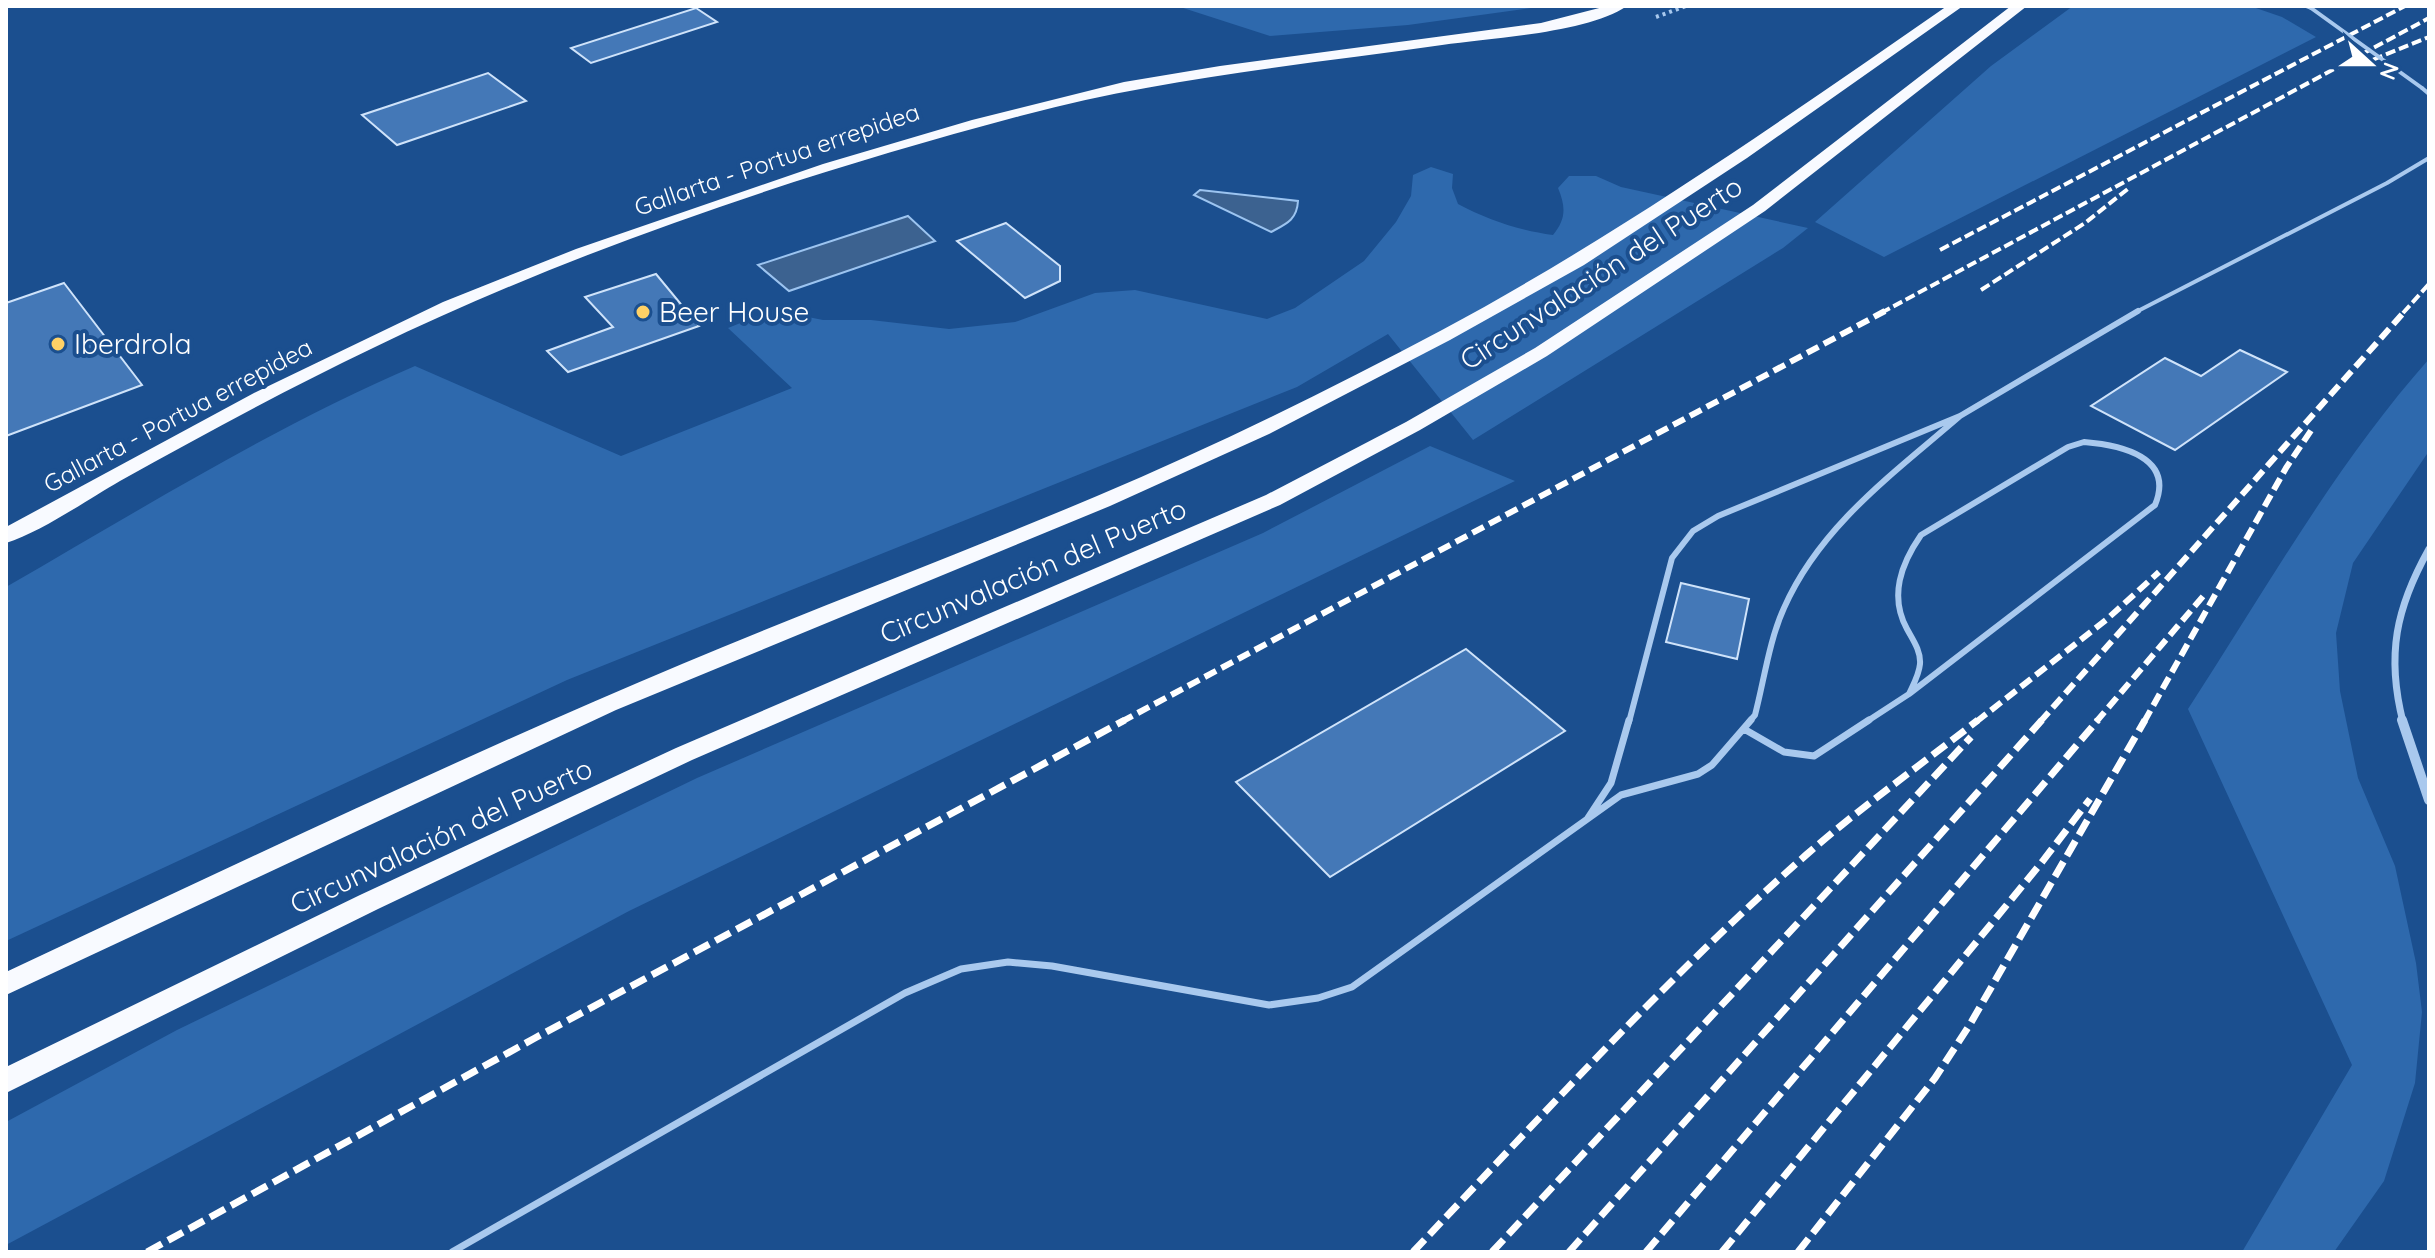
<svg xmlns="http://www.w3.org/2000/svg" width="2435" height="1258" viewBox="0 0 2435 1258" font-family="Quicksand,sans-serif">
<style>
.green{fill:#2e69ad}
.water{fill:#3c6290;stroke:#9cc4f0;stroke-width:2}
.building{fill:#4478b7;stroke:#cfe3fa;stroke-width:2}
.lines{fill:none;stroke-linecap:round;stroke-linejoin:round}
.path{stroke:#a9c9ee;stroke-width:4;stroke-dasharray:3 4;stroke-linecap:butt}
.service-far2{stroke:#a9c9ee;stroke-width:4}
.service-far1{stroke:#a9c9ee;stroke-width:6}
.service{stroke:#a9c9ee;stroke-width:7}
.minor-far1{stroke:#a9c9ee;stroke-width:7}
.minor{stroke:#a9c9ee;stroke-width:10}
.trunk{fill:#f8faff;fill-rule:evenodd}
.rail-far2{stroke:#fff;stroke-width:4;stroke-dasharray:10 4;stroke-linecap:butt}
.rail-far1{stroke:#fff;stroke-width:6;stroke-dasharray:13 6;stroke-linecap:butt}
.rail{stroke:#fff;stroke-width:7;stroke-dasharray:17 7;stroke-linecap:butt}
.service-bridge{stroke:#a9c9ee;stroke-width:4}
.poi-dot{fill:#ffd166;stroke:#1b4f8f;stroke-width:3}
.labels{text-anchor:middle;stroke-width:8;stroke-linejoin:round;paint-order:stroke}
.far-street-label{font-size:24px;fill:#fff;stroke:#1b4f8f}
.street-label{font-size:28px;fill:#fff;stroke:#1b4f8f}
.poi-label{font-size:28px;fill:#fff;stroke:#1b4f8f;text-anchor:start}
</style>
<rect width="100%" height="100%" fill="#1b4f8f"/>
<path class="green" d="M 1177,6 L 1545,6 L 1408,25 L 1270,36 Z
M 2073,6 L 2250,6 L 2282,17 L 2316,37 L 1884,257 L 1815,222 L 1991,66 Z
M 1431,167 L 1453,174 L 1452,188 L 1458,204 C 1488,220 1518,230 1553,235 C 1566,219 1566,207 1558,188 L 1569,176 L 1596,176 L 1621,187 L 1808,228 L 1783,248 L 1473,440 L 1388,334 L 1297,387 L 567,680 L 6,941 L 6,587 C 140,510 273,427 415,366 L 621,456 L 792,388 L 728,328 L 773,310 L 823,320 L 871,320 L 949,329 L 1015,322 L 1095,293 L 1135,290 L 1267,319 L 1295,308 L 1364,261 L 1396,222 L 1411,196 L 1413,175 Z
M 2429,359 L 2429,451 L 2353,563 L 2336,633 L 2340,691 L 2358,778 L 2395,866 L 2416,963 L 2422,1012 L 2415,1083 L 2384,1181 L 2334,1252 L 2242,1252 L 2352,1065 L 2188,709 C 2265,591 2335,465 2429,359 Z
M 1430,446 L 1515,481 L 629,911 L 6,1245 L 6,1122 L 177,1030 L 697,778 L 1263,533 Z"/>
<path class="water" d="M 1200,190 L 1298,201 C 1297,220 1286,224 1271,232 L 1194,195 Z
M 908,216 L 935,241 L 789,291 L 758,265 Z"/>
<path class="building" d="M 696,8 L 717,22 L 591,63 L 571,48 Z
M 488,73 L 526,101 L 397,145 L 362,115 Z
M 1006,223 L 1060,266 L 1060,281 L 1025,298 L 957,241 Z
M 656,274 L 699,326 L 568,372 L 547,351 L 613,327 L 585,297 Z
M 64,283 L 142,385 L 6,436 L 6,303 Z
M 2240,350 L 2287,372 L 2175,450 L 2091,406 L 2165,358 L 2201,376 Z
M 1681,583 L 1749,599 L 1737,659 L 1666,642 Z
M 1466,649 L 1565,731 L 1330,877 L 1236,782 Z"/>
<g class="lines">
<path class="path" d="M 1656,17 L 1686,6"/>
<path class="service-far2" d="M 2306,6 L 2311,8 L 2309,6
M 2422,88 L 2429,94
M 2134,313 L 2387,183 L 2429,158"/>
<path class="service-far1" d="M 2084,442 C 2121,445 2175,457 2155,505 L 1909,694 C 1913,685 1919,675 1920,664 C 1921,651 1913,640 1907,629 C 1889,596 1901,564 1921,535 L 2068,447 Z
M 1629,722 L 1672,558 L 1693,531 L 1718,516 L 1960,416 L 2138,311
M 1749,722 L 1755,715 C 1764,681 1769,641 1784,608 C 1820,526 1894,473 1960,416
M 1866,722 L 1909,694"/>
<path class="service" d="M 1744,729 L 1784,752 L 1814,756 L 1869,720
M 1588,818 L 1611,783 L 1629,720
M 452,1252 L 905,993 L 961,969 L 1008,962 L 1052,966 L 1269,1005 L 1318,998 L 1352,987 L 1621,795 L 1698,774 L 1712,765 L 1751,720"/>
<path class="minor-far1" d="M 2403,722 C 2386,655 2396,608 2429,549"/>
<path class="minor" d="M 2402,720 L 2429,800"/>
<path class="trunk" d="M 1607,6 L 1627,6 C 1587,33 1492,38 1442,45 C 1302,65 1161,78 1024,115 C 802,174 580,248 373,348 C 287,389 203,435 120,481 C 87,500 41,532 6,543 L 6,527 L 254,393 L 443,302 L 576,249 L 823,164 L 972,120 L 1124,82 L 1220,66 L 1541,23 Z
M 1947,6 L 1963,6 L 1747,158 L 1584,265 L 1450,340 L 1269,434 L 1110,506 L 616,710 L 6,995 L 6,972 C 230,867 454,760 682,664 C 820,606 960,554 1097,496 C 1215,446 1329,390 1442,330 C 1619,235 1782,120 1947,6 Z
M 2011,6 L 2027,6 L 1765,211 L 1547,356 L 1420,430 L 1280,505 L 692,760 L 378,909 L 6,1093 L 6,1067 L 360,895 L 676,748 L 1266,495 L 1406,422 L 1535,348 L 1753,205 Z"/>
<path class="rail-far2" d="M 2360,65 L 2429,37
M 1940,250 L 2405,6
M 1981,290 L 2085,223 L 2129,188
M 1881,313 L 2429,18
M 2403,313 L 2429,284"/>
<path class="rail-far1" d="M 1121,722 L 1885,311
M 1976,722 L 2106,620 L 2159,572
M 2040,722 L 2405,311
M 2096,722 L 2205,594
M 2144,722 L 2286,468 L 2314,426"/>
<path class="rail" d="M 147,1252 L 535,1038 L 1125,720
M 1413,1252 C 1541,1117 1666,978 1806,855 C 1861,807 1921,765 1978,720
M 1492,1252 L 1971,737
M 1569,1252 L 2042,720
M 1646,1252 L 2098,720
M 1722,1252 L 2042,862 L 2090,799
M 1798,1252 L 1935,1078 L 1969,1026 L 2145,720"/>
<path class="service-bridge" d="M 2311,8 L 2422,88"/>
</g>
<g class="poi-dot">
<circle cx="643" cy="312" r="8"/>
<circle cx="58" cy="344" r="8"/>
</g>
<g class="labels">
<g class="far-street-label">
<text transform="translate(777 160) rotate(-19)" y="8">Gallarta - Portua errepidea</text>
<text transform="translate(178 416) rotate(-28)" y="8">Gallarta - Portua errepidea</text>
</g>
<g class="street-label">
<text transform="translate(1601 273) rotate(-33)" y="10">Circunvalación del Puerto</text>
<text transform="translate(1033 571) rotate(-23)" y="10">Circunvalación del Puerto</text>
<text transform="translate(441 836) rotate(-25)" y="10">Circunvalación del Puerto</text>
</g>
<g class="poi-label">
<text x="659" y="322">Beer House</text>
<text x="74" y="354">Iberdrola</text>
</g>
</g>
<rect width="2435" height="1258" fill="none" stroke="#ffffff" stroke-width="16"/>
<g transform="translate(2371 64) rotate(111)" stroke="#1b4f8f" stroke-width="6" paint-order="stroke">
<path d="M0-6L14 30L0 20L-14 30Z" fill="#ffffff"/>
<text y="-12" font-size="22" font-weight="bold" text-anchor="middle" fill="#ffffff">N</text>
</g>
</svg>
